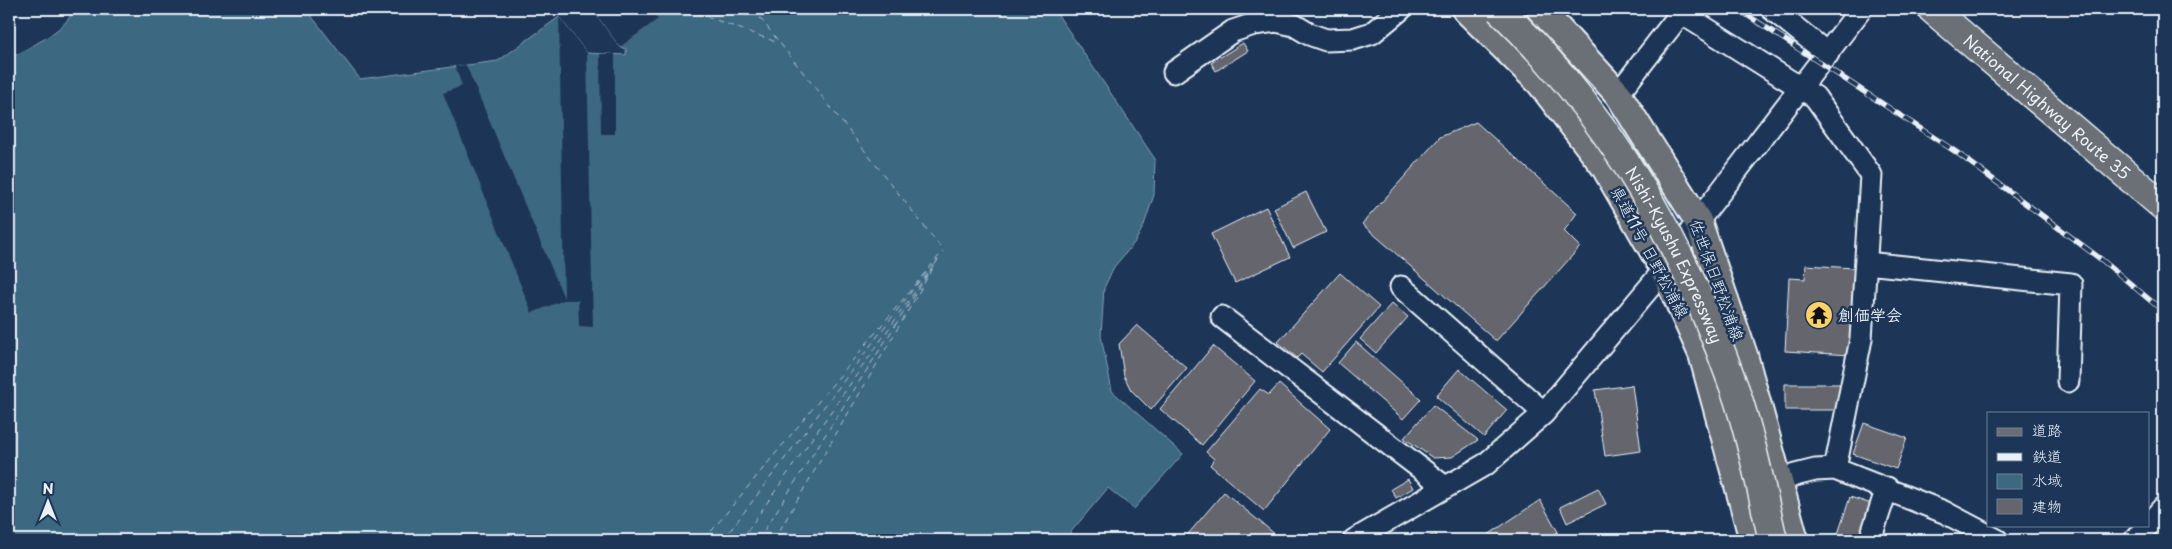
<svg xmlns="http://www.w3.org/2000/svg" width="2172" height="549" viewBox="0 0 2172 549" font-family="'Playpen Sans','Klee One',sans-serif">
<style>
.water{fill:#3c6882;stroke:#819fb1}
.pier{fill:#1d3557}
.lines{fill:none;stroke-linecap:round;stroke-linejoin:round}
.ferry{stroke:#acc1cf;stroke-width:1;stroke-dasharray:6 5;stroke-linecap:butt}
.building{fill:#65656e;stroke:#e8f1f8}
.minor-casing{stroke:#e8f1f8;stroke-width:25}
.major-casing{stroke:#e8f1f8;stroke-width:30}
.highway-casing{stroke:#e8f1f8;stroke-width:31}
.minor{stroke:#1d3557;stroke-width:21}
.major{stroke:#6b6f75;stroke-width:26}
.highway{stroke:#6b6f75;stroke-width:28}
.rail-casing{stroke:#e8f1f8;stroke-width:5.5}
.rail{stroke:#1d3557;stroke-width:4;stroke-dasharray:11;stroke-linecap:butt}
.highway-bridge-casing{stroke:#e8f1f8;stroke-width:31;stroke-linecap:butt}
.highway-bridge{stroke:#6b6f75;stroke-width:28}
.labels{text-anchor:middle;stroke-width:5;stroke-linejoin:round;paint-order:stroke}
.street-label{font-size:16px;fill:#e8f1f8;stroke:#1d3557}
.poi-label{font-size:16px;font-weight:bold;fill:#e8f1f8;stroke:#1d3557;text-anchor:start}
</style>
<rect width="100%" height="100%" fill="#1d3557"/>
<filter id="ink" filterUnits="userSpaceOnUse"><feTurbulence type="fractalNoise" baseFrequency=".02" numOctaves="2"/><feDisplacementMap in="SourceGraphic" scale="10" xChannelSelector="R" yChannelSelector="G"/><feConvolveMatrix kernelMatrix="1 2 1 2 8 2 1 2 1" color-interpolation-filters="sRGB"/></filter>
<g filter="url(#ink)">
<path class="water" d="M 74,9 L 306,9 L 360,79 L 498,61 L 559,17 L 587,53 L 626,55 L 626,49 L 620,47 L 592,9 L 1054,9 L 1155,159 L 1154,195 L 1144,225 L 1135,242 L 1114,267 L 1104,288 L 1101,336 L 1112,391 L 1183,454 L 1134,509 L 1108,488 L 1064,540 L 9,540 L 9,59 C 29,47 66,31 74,9 Z"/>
<path class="pier" d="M 592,9 L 650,9 L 658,19 L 620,47 Z
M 559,17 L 587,53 L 593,327 L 579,326 L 578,300 L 564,300 L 532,313 L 443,93 L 462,86 L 455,66 L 466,65 L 564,298 Z
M 600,54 L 615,54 L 615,134 L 601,134 Z"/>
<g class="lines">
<path class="ferry" d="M 686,9 L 779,43
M 753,9 L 943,250
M 704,540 L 943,251
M 723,540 L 930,267
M 741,540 L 937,260
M 758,540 L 932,268
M 774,540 L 940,256"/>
</g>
<path class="building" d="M 1243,43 L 1248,51 L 1216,71 L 1211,63 Z
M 1476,122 L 1577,213 L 1564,231 L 1580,247 L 1496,341 L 1362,224 L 1440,137 Z
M 1306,192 L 1326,232 L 1293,248 L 1274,208 Z
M 1266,207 L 1290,257 L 1235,283 L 1211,234 Z
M 1806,265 L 1854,268 L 1850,355 L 1785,351 L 1789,278 L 1805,279 Z
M 1340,273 L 1379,307 L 1322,372 L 1301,354 L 1297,358 L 1278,342 Z
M 1392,303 L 1408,317 L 1376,353 L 1360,339 Z
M 1137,325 L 1187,368 L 1151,410 L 1131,390 L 1124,376 L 1119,344 Z
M 1356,342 L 1421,399 L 1403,419 L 1338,363 Z
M 1213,346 L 1255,381 L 1202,445 L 1160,409 Z
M 1459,369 L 1507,410 L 1484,437 L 1436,396 Z
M 1279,384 L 1330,429 L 1264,511 L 1210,465 L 1214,459 L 1206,452 L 1260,389 L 1269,395 Z
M 1785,384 L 1840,384 L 1840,410 L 1785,410 Z
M 1632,385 L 1641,451 L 1605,456 L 1595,390 Z
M 1433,405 L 1478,440 L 1452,457 L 1433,458 L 1404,438 Z
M 1864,423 L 1907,438 L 1896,469 L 1853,454 Z
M 1408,479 L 1413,488 L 1396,498 L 1391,489 Z
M 1598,488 L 1606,504 L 1567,523 L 1560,507 Z
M 1224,492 L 1282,540 L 1183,540 Z
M 1850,497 L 1878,506 L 1867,540 L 1836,540 Z
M 1540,500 L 1558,532 L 1545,540 L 1488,540 L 1485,537 Z
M 1436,534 L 1438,540 L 1426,540 L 1425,538 Z"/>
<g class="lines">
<g class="minor-casing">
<path id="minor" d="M 1675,9 L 1815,97 L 1871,175 L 1861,339 L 1835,469
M 1772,9 L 1828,54
M 1174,72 L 1233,31 L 1254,24 L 1276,21 L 1294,25 L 1309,34 L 1326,40 L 1353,39 L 1372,33 L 1401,9
M 1618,94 L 1681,13
M 1866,263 L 2071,284 L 2068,381
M 1401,287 L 1544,413
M 1222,317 L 1445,487
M 1764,483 L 1815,470 L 1835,469 L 1944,512 L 1997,540
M 2148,525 L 2163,508
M 1354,540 L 1486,464 L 1544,413 L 1664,270 L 1698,221 L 1861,9
M 1870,540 L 1887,488
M 2135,540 L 2148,525"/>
</g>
<g class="major-casing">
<path id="major" d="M 1465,9 L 1540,83 L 1604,166 L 1664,270 L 1702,354 L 1753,540
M 1540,9 L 1618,94 L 1698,221 L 1744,355 L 1795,540"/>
</g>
<g class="highway-casing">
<g id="highway">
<path id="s1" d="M 1932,9 L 2163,206"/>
</g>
</g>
<use href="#minor" class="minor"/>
<use href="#major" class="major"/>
<use href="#highway" class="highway"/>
<g class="rail-casing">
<path id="rail" d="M 1738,9 L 1956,152 L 2102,260 L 2163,311"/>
</g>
<use href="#rail" class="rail"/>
<g class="highway-bridge-casing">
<g id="highway-bridge">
<path id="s2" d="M 1499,9 C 1610,115 1685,246 1735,390 C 1752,439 1761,490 1773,540"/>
</g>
</g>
<use href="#highway-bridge" class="highway-bridge"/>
</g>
</g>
<defs>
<g id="temple-disc" transform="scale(1.4375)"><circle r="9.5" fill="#ffd166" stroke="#1d3557"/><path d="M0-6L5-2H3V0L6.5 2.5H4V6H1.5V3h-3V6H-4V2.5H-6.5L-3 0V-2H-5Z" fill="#111"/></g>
</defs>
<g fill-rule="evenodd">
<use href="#temple-disc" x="1819" y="315"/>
</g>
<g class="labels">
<g class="street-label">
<text dy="6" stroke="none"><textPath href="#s1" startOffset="151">National Highway Route 35</textPath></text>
<text transform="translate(1650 252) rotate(62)" y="6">県道11号 日野松浦線</text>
<text dy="6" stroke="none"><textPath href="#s2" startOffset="304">Nishi-Kyushu Expressway</textPath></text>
<text transform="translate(1717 280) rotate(70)" y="6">佐世保日野松浦線</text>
</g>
<g class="poi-label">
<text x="1838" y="321">創価学会</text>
</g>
</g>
<rect width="2172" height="549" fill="none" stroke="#1d3557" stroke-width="30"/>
<rect x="15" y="15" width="2142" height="519" fill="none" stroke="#e8f1f8" stroke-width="2" filter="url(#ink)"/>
<rect x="1987" y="412" width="162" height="115" fill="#1d3557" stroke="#6e8097"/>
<rect x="1997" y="428" width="25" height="8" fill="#6b6f75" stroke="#6e8097"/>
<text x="2032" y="436" font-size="15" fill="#e8f1f8">道路</text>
<rect x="1997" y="453" width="25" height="8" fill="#e8f1f8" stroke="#6e8097"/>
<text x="2032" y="462" font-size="15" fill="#e8f1f8">鉄道</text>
<rect x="1997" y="474" width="25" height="15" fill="#3c6882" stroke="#6e8097"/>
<text x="2032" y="486" font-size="15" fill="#e8f1f8">水域</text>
<rect x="1997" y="499" width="25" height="15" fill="#65656e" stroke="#6e8097"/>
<text x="2032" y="512" font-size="15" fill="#e8f1f8">建物</text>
<g transform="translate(48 502)" stroke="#1d3557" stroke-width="4" paint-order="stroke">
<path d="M0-4L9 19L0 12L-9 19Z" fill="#e8f1f8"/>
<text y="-8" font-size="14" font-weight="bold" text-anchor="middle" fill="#e8f1f8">N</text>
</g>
</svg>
